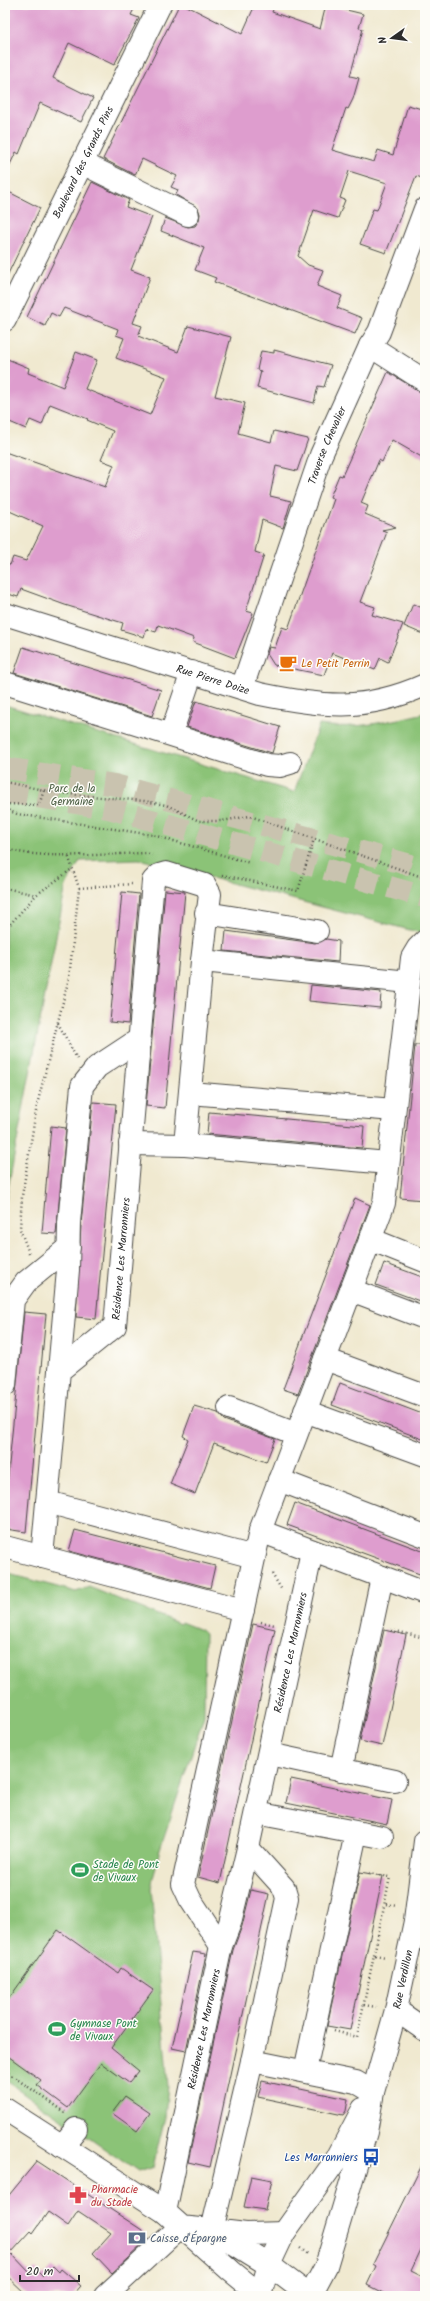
<svg xmlns="http://www.w3.org/2000/svg" width="430" height="2301" viewBox="0 0 430 2301" font-family="Kalam,sans-serif">
<style>
.green{fill:#8bc377;stroke:#5b7751}
.building{fill:#de9dce}
.lines{fill:none;stroke-linecap:round;stroke-linejoin:round}
.highway-tunnel{stroke:#c9c3af;stroke-width:22;stroke-dasharray:22 11;stroke-linecap:butt}
.minor-casing{stroke:#494844;stroke-width:24}
.major-casing{stroke:#494844;stroke-width:24}
.path{stroke:#494844;stroke-width:2.5;stroke-dasharray:1 3;stroke-linecap:butt}
.minor{stroke:#fff;stroke-width:22}
.major{stroke:#fff;stroke-width:22}
.labels{text-anchor:middle;stroke-width:3;stroke-linejoin:round;paint-order:stroke}
.street-label{font-size:11px;fill:#2b2b2b;stroke:#fdfcf7}
.food-label{font-size:11px;fill:#c56008;stroke:#fdfcf7;text-anchor:start}
.park-label{font-size:11px;fill:#4d6046;stroke:#fdfcf7}
.leisure-label{font-size:11px;fill:#27864d;stroke:#fdfcf7;text-anchor:start}
.transit-label{font-size:11px;fill:#164399;stroke:#fdfcf7;text-anchor:end}
.health-label{font-size:11px;fill:#be3a42;stroke:#fdfcf7;text-anchor:start}
.service-label{font-size:11px;fill:#4e5e75;stroke:#fdfcf7;text-anchor:start}
</style>
<rect width="100%" height="100%" fill="#fdfcf7"/>
<filter id="ink" filterUnits="userSpaceOnUse"><feTurbulence type="fractalNoise" baseFrequency=".025" numOctaves="2"/><feDisplacementMap in="SourceGraphic" scale="8" xChannelSelector="R" yChannelSelector="G"/><feConvolveMatrix kernelMatrix="1 2 1 2 8 2 1 2 1" color-interpolation-filters="sRGB"/></filter>
<filter id="wash" filterUnits="userSpaceOnUse"><feTurbulence type="fractalNoise" baseFrequency=".012" numOctaves="4" result="noise"/><feDisplacementMap in="SourceGraphic" scale="16" xChannelSelector="R" yChannelSelector="G"/><feGaussianBlur stdDeviation="0.9" result="paint"/><feColorMatrix in="noise" values="0 0 0 0 0 0 0 0 0 0 0 0 0 0 0 0 0 1.4 0 .05"/><feComposite in="paint" operator="in"/></filter>
<g filter="url(#wash)">
<rect width="100%" height="100%" fill="#f0e9d0"/>
<path class="green" d="M 5,705 L 294,792 L 319,725 C 355,730 390,721 425,713 L 425,934 L 139,859 L 80,861 L 66,885 L 5,1204 Z
M 5,1573 L 76,1592 L 89,1587 L 180,1624 L 181,1622 L 201,1630 L 205,1634 L 204,1716 L 159,1853 L 151,1888 L 168,2086 L 165,2117 L 153,2167 L 138,2172 L 5,2080 Z"/>
<g id="blocks">
<path class="building" d="M 5,5 L 73,5 L 80,9 L 82,6 L 87,8 L 89,5 L 136,5 L 131,15 L 139,18 L 114,65 L 69,43 L 53,78 L 93,98 L 81,122 L 40,103 L 19,154 L 16,152 L 5,175 Z
M 179,5 L 185,5 L 242,34 L 255,5 L 275,5 L 272,12 L 320,29 L 326,5 L 363,14 L 359,28 L 363,29 L 350,76 L 359,78 L 353,99 L 348,109 L 346,108 L 332,150 L 374,162 L 378,150 L 393,155 L 408,105 L 425,110 L 425,148 L 421,161 L 425,164 L 425,179 L 416,176 L 386,253 L 360,244 L 373,209 L 377,210 L 387,183 L 349,171 L 340,198 L 345,200 L 338,218 L 314,210 L 298,256 L 308,265 L 323,270 L 317,286 L 342,296 L 337,308 L 362,318 L 355,334 L 214,282 L 216,278 L 195,270 L 204,248 L 161,231 L 165,218 L 188,227 L 195,226 L 199,220 L 200,214 L 198,208 L 176,195 L 178,190 L 171,187 L 177,176 L 142,159 L 135,175 L 103,159 Z
M 92,182 L 129,200 L 126,207 L 152,217 L 131,270 L 150,277 L 133,323 L 142,326 L 138,336 L 178,352 L 188,326 L 231,337 L 215,396 L 245,403 L 238,433 L 271,442 L 274,431 L 308,439 L 297,471 L 276,466 L 270,496 L 291,501 L 283,528 L 262,520 L 255,552 L 264,555 L 246,611 L 253,613 L 235,658 L 193,642 L 194,638 L 158,625 L 156,632 L 146,629 L 144,637 L 121,630 L 123,623 L 65,605 L 21,589 L 18,597 L 5,593 L 5,564 L 10,565 L 13,557 L 26,561 L 43,526 L 5,509 L 5,452 L 105,487 L 114,465 L 101,460 L 113,431 L 87,420 L 88,419 L 50,404 L 42,425 L 30,420 L 26,429 L 5,420 L 5,358 L 29,368 L 28,373 L 63,387 L 76,352 L 97,360 L 85,389 L 150,415 L 166,377 L 116,358 L 124,338 L 116,335 L 118,329 L 64,308 L 59,317 L 51,313 L 45,326 L 27,317 Z
M 5,190 L 40,208 L 5,280 Z
M 274,350 L 331,365 L 324,387 L 318,386 L 314,403 L 257,388 L 261,371 L 257,370 L 261,351 L 274,353 Z
M 388,372 L 425,395 L 425,459 L 392,440 L 382,462 L 379,460 L 361,503 L 368,506 L 365,514 L 396,527 L 382,530 L 387,532 L 360,602 L 375,607 L 372,615 L 403,624 L 388,662 L 380,658 L 375,670 L 332,653 L 324,675 L 274,665 L 267,654 L 269,647 L 275,648 L 282,627 L 288,629 L 334,499 L 330,497 L 339,475 L 342,476 Z
M 413,604 L 425,609 L 425,635 L 404,626 Z
M 23,647 L 161,690 L 152,716 L 14,673 Z
M 196,701 L 280,727 L 272,753 L 187,727 Z
M 165,890 L 185,892 L 165,1108 L 146,1106 Z
M 122,892 L 139,894 L 128,1024 L 110,1022 Z
M 226,931 L 315,943 L 326,939 L 339,941 L 338,962 L 224,951 Z
M 311,985 L 381,992 L 380,1008 L 309,1001 Z
M 415,1045 L 425,1045 L 424,1200 L 400,1198 Z
M 93,1102 L 116,1104 L 96,1319 L 76,1317 L 81,1224 Z
M 209,1112 L 364,1126 L 362,1148 L 207,1134 Z
M 51,1126 L 66,1128 L 56,1234 L 42,1233 Z
M 355,1198 L 370,1205 L 298,1394 L 283,1389 Z
M 384,1263 L 425,1278 L 425,1303 L 376,1285 Z
M 24,1312 L 46,1314 L 26,1532 L 5,1529 L 5,1505 Z
M 340,1383 L 425,1415 L 425,1440 L 332,1405 Z
M 194,1406 L 218,1413 L 224,1420 L 275,1439 L 266,1462 L 214,1443 L 195,1494 L 170,1484 L 188,1439 L 183,1436 Z
M 295,1503 L 425,1552 L 425,1576 L 287,1525 Z
M 75,1530 L 215,1566 L 210,1588 L 69,1551 Z
M 253,1624 L 275,1629 L 220,1883 L 198,1877 Z
M 384,1630 L 406,1635 L 382,1746 L 360,1741 Z
M 291,1779 L 392,1800 L 387,1824 L 286,1803 Z
M 360,1872 L 383,1876 L 350,2030 L 327,2026 Z
M 251,1890 L 269,1894 L 210,2167 L 188,2162 L 233,1950 L 242,1926 Z
M 58,1930 L 118,1973 L 121,1968 L 153,1990 L 111,2048 L 139,2071 L 129,2083 L 101,2063 L 68,2108 L 37,2085 L 41,2080 L 5,2054 L 5,2004 Z
M 193,1952 L 206,1954 L 186,2051 L 172,2048 Z
M 262,2081 L 348,2099 L 346,2111 L 343,2115 L 258,2097 Z
M 125,2096 L 150,2113 L 137,2131 L 112,2113 Z
M 425,2159 L 425,2241 L 411,2271 L 425,2278 L 425,2296 L 389,2296 L 367,2285 L 376,2266 L 373,2264 Z
M 37,2161 L 142,2230 L 142,2245 L 112,2273 L 93,2253 L 111,2233 L 78,2211 L 68,2226 L 48,2212 L 33,2233 L 31,2231 L 11,2253 L 31,2274 L 36,2269 L 43,2276 L 53,2266 L 59,2272 L 61,2269 L 81,2286 L 72,2296 L 28,2296 L 5,2274 L 5,2200 Z
M 251,2176 L 272,2180 L 265,2210 L 244,2207 Z"/>
</g>
</g>
<g filter="url(#ink)">
<use href="#blocks" fill-opacity="0" stroke="#494844" stroke-width="1"/>
<g class="lines">
<path class="highway-tunnel" d="M 5,768 L 115,785 L 425,869
M 5,792 L 108,808 L 425,897"/>
<g class="minor-casing">
<g id="minor">
<path d="M 82,163 L 188,215"/>
<path id="s1" d="M 5,320 L 160,5"/>
<path d="M 370,346 L 425,381"/>
<path id="s2" d="M 5,614 L 260,694 C 323,707 364,712 425,685"/>
<path d="M 5,683 L 267,765 L 280,766 L 290,763"/>
<path id="s3" d="M 242,688 L 321,455 L 370,346 L 379,332 L 425,209"/>
<path d="M 171,734 L 192,672"/>
<path d="M 206,913 L 317,931"/>
<path d="M 202,961 L 409,982"/>
<path d="M 190,1093 L 394,1110"/>
<path d="M 130,1144 L 185,1145 L 388,1163"/>
<path d="M 370,1239 L 425,1261"/>
<path d="M 351,1290 L 425,1318"/>
<path d="M 325,1359 L 425,1396"/>
<path d="M 59,1371 L 68,1270 L 69,1223 L 82,1086 L 97,1067 L 138,1040"/>
<path d="M 5,1385 L 13,1300 L 26,1282 L 69,1247"/>
<path d="M 229,1408 L 296,1434"/>
<path d="M 305,1411 L 425,1455"/>
<path d="M 279,1480 L 425,1536"/>
<path d="M 47,1502 L 254,1557"/>
<path d="M 260,1531 L 384,1203 L 412,958 L 418,948 L 425,941"/>
<path d="M 5,1547 L 243,1610"/>
<path id="s4" d="M 42,1557 L 59,1371 L 115,1326 L 153,881 L 159,875 L 166,873 L 205,885 L 210,894 L 202,961 L 185,1145"/>
<path d="M 269,1754 L 395,1781"/>
<path d="M 341,1770 L 382,1577"/>
<path d="M 256,1813 L 382,1837"/>
<path d="M 221,1946 L 190,1899 L 183,1884 L 260,1531 L 425,1593"/>
<path d="M 396,2010 L 425,2030"/>
<path d="M 252,2061 L 356,2082 L 373,2092"/>
<path d="M 305,2071 L 356,1833"/>
<path d="M 62,2146 L 76,2129"/>
<path id="s5" d="M 165,2212 L 221,1946 L 230,1923 L 248,1848"/>
<path id="s6" d="M 284,2233 L 246,2234 L 212,2230 L 252,2061 L 287,1898 L 284,1888 L 248,1848 L 312,1551"/>
<path d="M 260,2295 L 269,2265 L 284,2233 L 336,2160 L 363,2109"/>
<path d="M 105,2296 L 180,2227"/>
<path id="s7" d="M 310,2296 L 326,2266 L 366,2132 L 373,2092 L 396,2010 L 415,1921 L 425,1841"/>
</g>
</g>
<g class="major-casing">
<path id="major" d="M 5,2109 L 165,2212 L 231,2271 L 262,2296
M 180,2227 L 212,2230 L 269,2265 L 310,2296"/>
</g>
<path class="path" d="M 5,782 L 58,793 L 144,801 L 166,805 L 199,821 L 222,821 L 250,816 L 425,878
M 5,804 L 39,805 L 44,790
M 5,809 L 17,814 L 153,835 L 250,863
M 5,848 C 31,860 114,854 146,853 L 152,855
M 222,875 L 298,891 L 314,839
M 5,888 L 36,895
M 79,888 L 132,884
M 5,930 L 36,895 L 72,869
M 58,1023 L 77,1059
M 29,1253 L 20,1229 L 22,1196 L 37,1105 L 69,978 L 79,888 L 68,855
M 272,1574 L 282,1590
M 261,1622 L 275,1625
M 391,1630 L 425,1638
M 386,1904 L 397,1906
M 375,1955 L 386,1957
M 364,2005 L 376,2007
M 334,2031 L 357,2037 L 390,1877 L 369,1873
M 5,2071 L 65,2112
M 300,2248 L 309,2255"/>
<use href="#minor" class="minor"/>
<use href="#major" class="major"/>
</g>
</g>
<defs>
<g id="cafe-bare" transform="scale(1.38)"><path d="M-5.5-4.5H6V0H3Q3 3.5 0 3.5H-2.5Q-5.5 3.5-5.5 0ZM3-3.2v2h1.7v-2ZM-6 4.5H4V6H-6Z" fill="#e8710a" stroke="#fdfcf7" stroke-width="2.5" paint-order="stroke"/></g>
<g id="stadium-bare" transform="scale(1.38)"><path d="M0-5a6.5 5 0 1 0 0 10a6.5 5 0 1 0 0-10ZM-3.5-1.8h7v3.6h-7Z" fill="#2e9e5b" stroke="#fdfcf7" stroke-width="2.5" paint-order="stroke"/></g>
<g id="bus-bare" transform="scale(1.38)"><path d="M-5-6H5V4H4V6H2V4H-2V6H-4V4H-5ZM-3.5-4V0h7V-4ZM-3.5 1.2v1.5H-2V1.2ZM2 1.2v1.5H3.5V1.2Z" fill="#1a4fb4" stroke="#fdfcf7" stroke-width="2.5" paint-order="stroke"/></g>
<g id="pharmacy-bare" transform="scale(1.38)"><path d="M-2-6h4v4h4v4h-4v4h-4v-4h-4v-4h4Z" fill="#e0444e" stroke="#fdfcf7" stroke-width="2.5" paint-order="stroke"/></g>
<g id="bank-bare" transform="scale(1.38)"><path d="M-6-4H6V4H-6ZM0-2.3a2.3 2.3 0 1 0 0 4.6a2.3 2.3 0 1 0 0-4.6Z" fill="#5c6f8a" stroke="#fdfcf7" stroke-width="2.5" paint-order="stroke"/></g>
</defs>
<g fill-rule="evenodd">
<use href="#cafe-bare" x="288" y="663"/>
<use href="#stadium-bare" x="80" y="1870"/>
<use href="#stadium-bare" x="57" y="2029"/>
<use href="#bus-bare" x="371" y="2157"/>
<use href="#pharmacy-bare" x="78" y="2195"/>
<use href="#bank-bare" x="137" y="2238"/>
</g>
<g class="labels">
<g class="street-label">
<text dy="4" stroke="none"><textPath href="#s1" startOffset="176">Boulevard des Grands Pins</textPath></text>
<text dy="4" stroke="none"><textPath href="#s3" startOffset="257">Traverse Chevalier</textPath></text>
<text dy="4" stroke="none"><textPath href="#s2" startOffset="218">Rue Pierre Doize</textPath></text>
<text dy="4" stroke="none"><textPath href="#s4" startOffset="326">Résidence Les Marronniers</textPath></text>
<text dy="4" stroke="none"><textPath href="#s6" startOffset="677">Résidence Les Marronniers</textPath></text>
<text dy="4" stroke="none"><textPath href="#s7" startOffset="331">Rue Verdillon</textPath></text>
<text dy="4" stroke="none"><textPath href="#s5" startOffset="187">Résidence Les Marronniers</textPath></text>
</g>
<g class="food-label">
<text x="301" y="667">Le Petit Perrin</text>
</g>
<g class="park-label">
<text x="72" y="792">Parc de la<tspan x="72" dy="13">Germaine</tspan></text>
</g>
<g class="leisure-label">
<text x="93" y="1868">Stade de Pont<tspan x="93" dy="13">de Vivaux</tspan></text>
<text x="70" y="2027">Gymnase Pont<tspan x="70" dy="13">de Vivaux</tspan></text>
</g>
<g class="transit-label">
<text x="358" y="2161">Les Marronniers</text>
</g>
<g class="health-label">
<text x="91" y="2193">Pharmacie<tspan x="91" dy="13">du Stade</tspan></text>
</g>
<g class="service-label">
<text x="150" y="2242">Caisse d'Épargne</text>
</g>
</g>
<rect width="430" height="2301" fill="none" stroke="#fdfcf7" stroke-width="20"/>
<g transform="translate(392 38) rotate(256)" stroke="#fdfcf7" stroke-width="3" paint-order="stroke">
<path d="M0-3L7 15L0 10L-7 15Z" fill="#2b2b2b"/>
<text y="-6" font-size="11" font-weight="bold" text-anchor="middle" fill="#2b2b2b">N</text>
</g>
<path d="M20 2275v6h59v-6" fill="none" stroke="#2b2b2b" stroke-width="2"/>
<text x="26" y="2275" font-size="12" fill="#2b2b2b" stroke="#fdfcf7" stroke-width="3" paint-order="stroke">20 m</text>
</svg>
